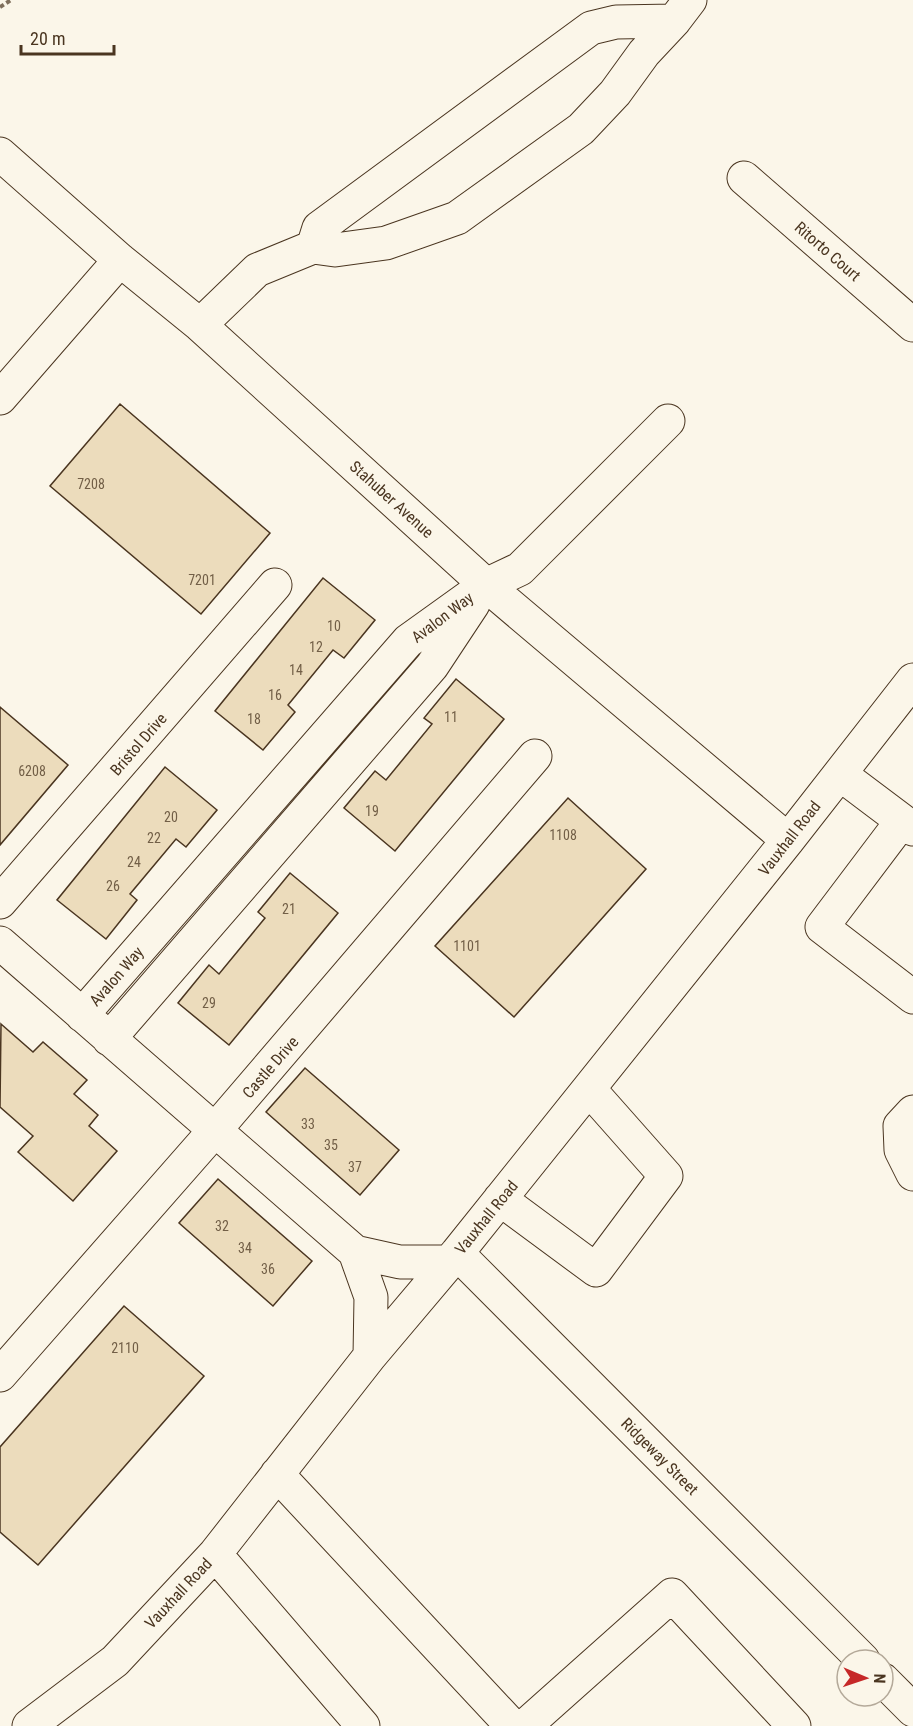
<svg xmlns="http://www.w3.org/2000/svg" width="913" height="1726" viewBox="0 0 913 1726" font-family="'Roboto Condensed',sans-serif">
<style>
.building{fill:#ecdcbc;stroke:#4a3520;stroke-width:1.5}
.lines{fill:none;stroke-linecap:round;stroke-linejoin:round}
.minor-casing{stroke:#4a3520;stroke-width:35}
.path{stroke:#7f6f5c;stroke-width:4;stroke-dasharray:4.5 3;stroke-linecap:butt}
.minor{stroke:#fbf6e9;stroke-width:33}
.labels{text-anchor:middle;stroke-width:4.5;stroke-linejoin:round;paint-order:stroke}
.number-label{font-size:14px;fill:#725f47}
.street-label{font-size:16px;fill:#4a3520;stroke:#fbf6e9}
</style>
<rect width="100%" height="100%" fill="#fbf6e9"/>
<path class="building" d="M 120,404 L 270,533 L 201,614 L 50,486 Z
M 323,578 L 375,620 L 344,658 L 333,650 L 288,705 L 295,712 L 263,750 L 215,711 Z
M 456,679 L 504,719 L 395,851 L 344,808 L 375,771 L 386,780 L 432,724 L 424,718 Z
M 0,707 L 68,765 L 0,845 Z
M 165,767 L 217,810 L 186,847 L 176,839 L 130,894 L 137,900 L 106,939 L 57,900 Z
M 568,798 L 646,869 L 514,1017 L 435,946 Z
M 290,873 L 338,913 L 229,1045 L 178,1003 L 209,965 L 219,974 L 265,918 L 258,912 Z
M 1,1024 L 33,1052 L 43,1042 L 87,1080 L 74,1094 L 98,1115 L 89,1126 L 117,1151 L 73,1201 L 18,1152 L 33,1136 L 0,1107 Z
M 305,1068 L 399,1150 L 360,1195 L 266,1112 Z
M 218,1179 L 312,1261 L 273,1306 L 179,1223 Z
M 124,1306 L 204,1376 L 38,1565 L 0,1532 L 0,1447 Z"/>
<g class="lines">
<g class="minor-casing">
<path id="minor" d="M 0,154 L 120,260 L 200,325 L 486,585 L 788,840
M 744,178 L 913,325
M 313,247 L 319,228 L 591,28 L 616,22 L 674,21
M 200,325 L 257,270 L 313,247 L 335,250 L 386,243 L 457,218 L 581,129 L 615,93 L 644,53 L 674,21 L 690,0
M 0,398 L 120,260
M 840,774 L 913,829
M 902,821 L 822,927 L 913,997
M 0,902 L 275,585
M 0,943 L 355,1252 L 400,1262 L 449,1262
M 82,1015 L 408,641 L 486,585 L 520,569 L 668,421
M 109,1039 L 432,666 L 473,604
M 913,1112 L 900,1126 L 901,1150 L 913,1174
M 500,1199 L 596,1270 L 666,1176 L 589,1089
M 355,1252 L 371,1297 L 370,1356
M 457,1253 L 863,1660
M 0,1375 L 215,1130 L 535,756
M 277,1474 L 512,1726
M 215,1554 L 363,1726
M 883,1680 L 913,1710
M 29,1726 L 115,1661 L 215,1554 L 370,1356 L 457,1253 L 788,840 L 913,680
M 525,1726 L 672,1595 L 794,1726"/>
</g>
<path class="path" d="M 0,7 L 11,0"/>
<use href="#minor" class="minor"/>
</g>
<g class="labels">
<g class="number-label">
<text x="91" y="489">7208</text>
<text x="202" y="585">7201</text>
<text x="334" y="631">10</text>
<text x="316" y="652">12</text>
<text x="296" y="675">14</text>
<text x="275" y="700">16</text>
<text x="451" y="722">11</text>
<text x="254" y="724">18</text>
<text x="32" y="776">6208</text>
<text x="372" y="816">19</text>
<text x="171" y="822">20</text>
<text x="563" y="840">1108</text>
<text x="154" y="843">22</text>
<text x="134" y="867">24</text>
<text x="113" y="891">26</text>
<text x="289" y="914">21</text>
<text x="467" y="951">1101</text>
<text x="209" y="1008">29</text>
<text x="308" y="1129">33</text>
<text x="331" y="1150">35</text>
<text x="355" y="1172">37</text>
<text x="222" y="1231">32</text>
<text x="245" y="1253">34</text>
<text x="268" y="1274">36</text>
<text x="125" y="1353">2110</text>
</g>
<g class="street-label">
<text transform="translate(828 251) rotate(41)" y="6">Ritorto Court</text>
<text transform="translate(392 499) rotate(42)" y="6">Stahuber Avenue</text>
<text transform="translate(442 617) rotate(-37)" y="6">Avalon Way</text>
<text transform="translate(138 744) rotate(-49)" y="6">Bristol Drive</text>
<text transform="translate(789 838) rotate(-52)" y="6">Vauxhall Road</text>
<text transform="translate(116 976) rotate(-49)" y="6">Avalon Way</text>
<text transform="translate(270 1067) rotate(-49)" y="6">Castle Drive</text>
<text transform="translate(486 1217) rotate(-51)" y="6">Vauxhall Road</text>
<text transform="translate(660 1456) rotate(45)" y="6">Ridgeway Street</text>
<text transform="translate(178 1593) rotate(-47)" y="6">Vauxhall Road</text>
</g>
</g>
<g transform="translate(865 1678) rotate(92)"><circle r="28" fill="#fbf6e9" stroke="#b4a999" stroke-width="1.5"/>
<path d="M0-4.5L10 22L0 15L-10 22Z" fill="#c62828"/>
<text y="-9" font-size="16" font-weight="bold" text-anchor="middle" fill="#4a3520">N</text>
</g>
<path d="M21 45v9h93v-9" fill="none" stroke="#4a3520" stroke-width="3"/>
<text x="30" y="45" font-size="18" fill="#4a3520" stroke="#fbf6e9" stroke-width="4.5" paint-order="stroke">20 m</text>
</svg>
